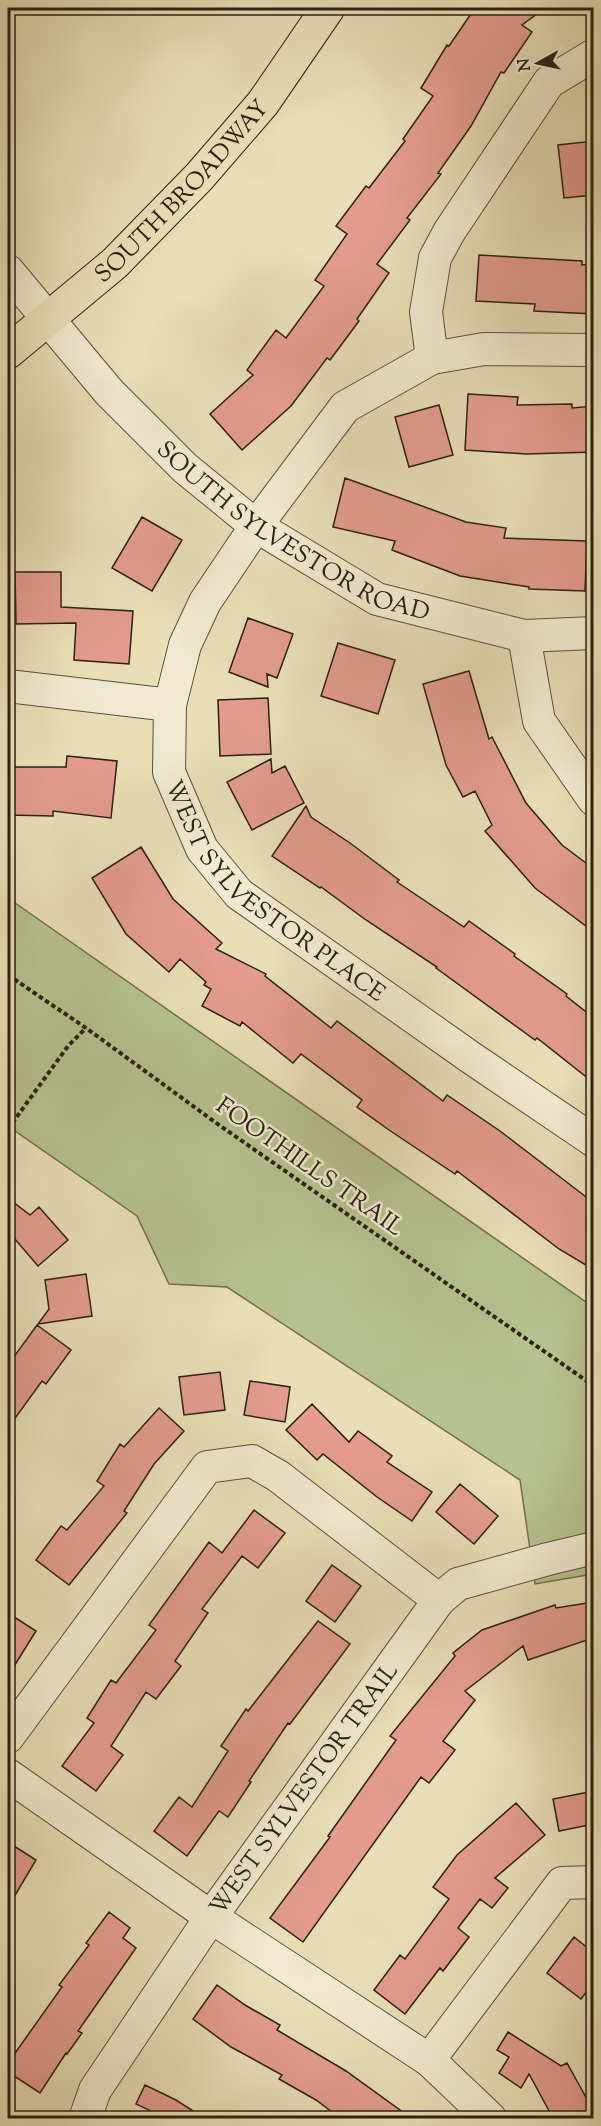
<svg xmlns="http://www.w3.org/2000/svg" width="601" height="2126" viewBox="0 0 601 2126" font-family="'Sorts Mill Goudy',serif">
<style>
.green{fill:#b5c18e;stroke:#707050;stroke-width:1.5}
.building{fill:#e39c8f;stroke:#2b2013;stroke-width:1.5}
.lines{fill:none;stroke-linecap:round;stroke-linejoin:round}
.minor-casing{stroke:#5a503c;stroke-width:34}
.major-casing{stroke:#2b2013;stroke-width:35}
.path{stroke:#2b2013;stroke-width:4;stroke-dasharray:4.5 3;stroke-linecap:butt}
.minor{stroke:#f1ead0;stroke-width:32}
.major{stroke:#e9deb6;stroke-width:33}
.labels{text-anchor:middle;stroke-width:5;stroke-linejoin:round;paint-order:stroke}
.street-label{font-size:24px;fill:#2b2013;stroke:#f1ead0}
</style>
<rect width="100%" height="100%" fill="#e9deb6"/>
<filter id="stains"><feTurbulence type="fractalNoise" baseFrequency=".00333" numOctaves="4"/><feColorMatrix values="0 0 0 0 .2 0 0 0 0 .09 0 0 0 0 .02 0 0 0 .5 -.17"/></filter>
<radialGradient id="worn" r=".72"><stop offset=".6" stop-color="#630" stop-opacity="0"/><stop offset="1" stop-color="#630" stop-opacity=".3"/></radialGradient>
<path class="green" d="M 8,898 L 593,1307 L 593,1574 L 535,1584 L 520,1480 L 227,1287 L 169,1284 L 137,1216 L 8,1126 Z"/>
<path class="building" d="M 475,8 L 545,8 L 522,25 L 532,32 L 504,73 L 501,72 L 471,126 L 438,173 L 441,174 L 407,218 L 410,220 L 377,264 L 389,273 L 357,319 L 359,321 L 330,360 L 327,358 L 291,406 L 242,450 L 210,414 L 253,375 L 247,370 L 276,330 L 286,338 L 324,286 L 315,280 L 347,234 L 336,226 L 366,186 L 369,188 L 405,141 L 403,139 L 433,96 L 421,88 L 447,45 L 449,46 Z
M 594,141 L 594,195 L 564,198 L 558,145 Z
M 479,255 L 582,261 L 582,265 L 594,264 L 594,314 L 534,311 L 535,304 L 476,301 Z
M 468,394 L 518,397 L 517,405 L 572,404 L 572,408 L 594,406 L 594,452 L 526,454 L 465,450 Z
M 439,405 L 453,455 L 409,467 L 395,417 Z
M 345,478 L 466,522 L 506,528 L 504,538 L 587,541 L 585,591 L 529,589 L 529,587 L 460,576 L 392,550 L 395,541 L 333,527 Z
M 142,517 L 182,540 L 152,591 L 112,568 Z
M 15,572 L 61,572 L 61,607 L 133,611 L 129,664 L 74,660 L 76,623 L 16,624 Z
M 248,618 L 293,634 L 277,678 L 267,674 L 268,687 L 229,672 Z
M 338,643 L 395,660 L 378,714 L 321,696 Z
M 469,671 L 489,739 L 492,737 L 526,803 L 562,845 L 594,869 L 594,932 L 535,888 L 485,831 L 492,825 L 475,791 L 463,797 L 446,765 L 423,684 Z
M 268,698 L 271,754 L 220,756 L 218,700 Z
M 67,756 L 117,761 L 111,818 L 53,811 L 53,816 L 8,815 L 8,767 L 66,767 Z
M 271,759 L 272,773 L 285,766 L 304,803 L 252,830 L 227,782 Z
M 306,806 L 311,817 L 350,843 L 399,880 L 397,882 L 464,927 L 469,921 L 515,954 L 514,956 L 567,994 L 566,996 L 594,1018 L 594,1083 L 537,1038 L 535,1040 L 436,968 L 437,967 L 366,920 L 321,887 L 320,888 L 272,856 Z
M 141,847 L 173,899 L 222,943 L 216,949 L 266,974 L 265,976 L 331,1028 L 337,1021 L 443,1101 L 447,1095 L 500,1131 L 594,1203 L 594,1270 L 559,1249 L 457,1171 L 455,1174 L 389,1130 L 357,1107 L 362,1100 L 301,1054 L 293,1063 L 242,1022 L 240,1026 L 202,1006 L 211,989 L 204,985 L 206,982 L 180,959 L 169,972 L 126,934 L 92,878 Z
M 8,1198 L 30,1215 L 39,1207 L 68,1240 L 38,1266 L 8,1231 Z
M 86,1274 L 92,1316 L 38,1324 L 49,1309 L 45,1280 Z
M 37,1325 L 71,1350 L 46,1384 L 42,1381 L 8,1428 L 8,1365 Z
M 220,1372 L 225,1410 L 184,1415 L 179,1377 Z
M 250,1381 L 290,1387 L 285,1422 L 244,1415 Z
M 312,1404 L 349,1442 L 358,1431 L 392,1456 L 387,1462 L 432,1492 L 412,1521 L 377,1497 L 323,1454 L 317,1460 L 286,1430 Z
M 159,1408 L 184,1431 L 154,1464 L 124,1511 L 127,1513 L 69,1585 L 36,1560 L 61,1526 L 67,1530 L 104,1486 L 97,1481 L 120,1444 L 124,1447 Z
M 460,1484 L 498,1516 L 474,1544 L 436,1512 Z
M 254,1510 L 285,1533 L 258,1568 L 242,1556 L 202,1609 L 208,1613 L 175,1661 L 181,1666 L 156,1699 L 146,1692 L 111,1746 L 123,1755 L 96,1791 L 62,1766 L 94,1723 L 87,1718 L 111,1680 L 116,1683 L 156,1630 L 149,1625 L 209,1542 L 222,1553 Z
M 332,1565 L 361,1586 L 335,1622 L 306,1601 Z
M 594,1602 L 594,1640 L 584,1641 L 528,1660 L 523,1646 L 465,1691 L 475,1700 L 443,1741 L 455,1750 L 429,1783 L 421,1777 L 303,1942 L 270,1918 L 330,1837 L 328,1836 L 396,1740 L 390,1736 L 455,1656 L 453,1653 L 482,1630 L 555,1605 L 556,1608 Z
M 8,1613 L 36,1631 L 8,1676 Z
M 318,1621 L 350,1644 L 290,1724 L 288,1723 L 249,1781 L 251,1782 L 228,1817 L 219,1811 L 187,1856 L 154,1831 L 179,1797 L 192,1807 L 228,1751 L 221,1746 L 246,1709 L 248,1711 Z
M 594,1791 L 594,1824 L 559,1831 L 553,1799 Z
M 516,1803 L 545,1835 L 495,1878 L 508,1888 L 492,1908 L 480,1899 L 458,1928 L 469,1937 L 443,1971 L 440,1968 L 405,2014 L 374,1990 L 400,1955 L 405,1959 L 449,1899 L 433,1887 L 457,1855 Z
M 14,1846 L 36,1860 L 8,1907 L 8,1857 Z
M 109,1912 L 130,1928 L 123,1938 L 136,1948 L 78,2031 L 82,2033 L 67,2054 L 66,2053 L 40,2093 L 8,2072 L 8,2063 L 62,1987 L 59,1985 L 89,1945 L 86,1943 Z
M 574,1937 L 594,1953 L 594,1982 L 581,1999 L 547,1973 Z
M 217,1985 L 245,2005 L 280,2025 L 277,2030 L 346,2071 L 411,2118 L 340,2118 L 316,2100 L 279,2079 L 282,2075 L 231,2047 L 193,2019 Z
M 508,2032 L 561,2066 L 567,2063 L 594,2112 L 594,2118 L 553,2118 L 529,2074 L 521,2088 L 499,2073 L 509,2057 L 497,2050 Z
M 145,2085 L 176,2100 L 204,2118 L 145,2118 L 149,2110 L 136,2104 Z"/>
<g class="lines">
<g class="minor-casing">
<g id="minor">
<path id="s1" d="M 8,271 L 109,392 L 185,468 L 256,526 L 377,599 L 524,636 L 594,633"/>
<path id="s2" d="M 594,350 L 484,349 L 432,358 L 345,407 L 256,526 L 205,602 L 185,645 L 170,705 L 169,772 L 202,849 L 239,894 L 470,1057 L 594,1141"/>
<path d="M 432,358 L 426,312 L 435,258 L 449,232 L 549,82 L 594,55"/>
<path d="M 524,636 L 539,721 L 594,800"/>
<path d="M 8,686 L 170,705"/>
<path d="M 8,1737 L 207,1467 L 252,1461 L 278,1476 L 439,1600"/>
<path d="M 8,1775 L 211,1917 L 429,2060 L 490,2118"/>
<path d="M 429,2060 L 562,1883 L 594,1882"/>
<path id="s3" d="M 89,2118 L 87,2113 L 95,2090 L 211,1917 L 439,1600 L 458,1584 L 548,1559 L 594,1548"/>
</g>
</g>
<g class="major-casing">
<g id="major">
<path id="s4" d="M 8,352 L 115,263 L 199,177 L 263,103 L 328,8"/>
</g>
</g>
<path class="path" d="M 8,975 L 86,1028 L 219,1125 L 594,1386
M 8,1129 L 68,1046 L 86,1028"/>
<use href="#minor" class="minor"/>
<use href="#major" class="major"/>
</g>
<g class="labels">
<g class="street-label">
<text dy="8" stroke="none"><textPath href="#s4" startOffset="237">SOUTH BROADWAY</textPath></text>
<text dy="8" stroke="none"><textPath href="#s1" startOffset="392">SOUTH SYLVESTOR ROAD</textPath></text>
<text dy="8" stroke="none"><textPath href="#s2" startOffset="843">WEST SYLVESTOR PLACE</textPath></text>
<text transform="translate(310 1166) rotate(35)" y="8">FOOTHILLS TRAIL</text>
<text dy="8" stroke="none"><textPath href="#s3" startOffset="396">WEST SYLVESTOR TRAIL</textPath></text>
</g>
</g>
<rect width="601" height="2126" fill="none" stroke="#e9deb6" stroke-width="30"/>
<rect x="9" y="9" width="583" height="2108" fill="none" stroke="#2b2013" stroke-width="3"/>
<rect x="15" y="15" width="571" height="2096" fill="none" stroke="#2b2013" stroke-width="1.5"/>
<g transform="translate(538 63) rotate(262)" stroke="#f1ead0" stroke-width="4.5" paint-order="stroke">
<path d="M0-4.5L10 22L0 15L-10 22Z" fill="#2b2013"/>
<text y="-9" font-size="16" font-weight="bold" text-anchor="middle" fill="#2b2013">N</text>
</g>
<rect width="100%" height="100%" filter="url(#stains)"/>
<rect width="100%" height="100%" fill="url(#worn)"/>
</svg>
